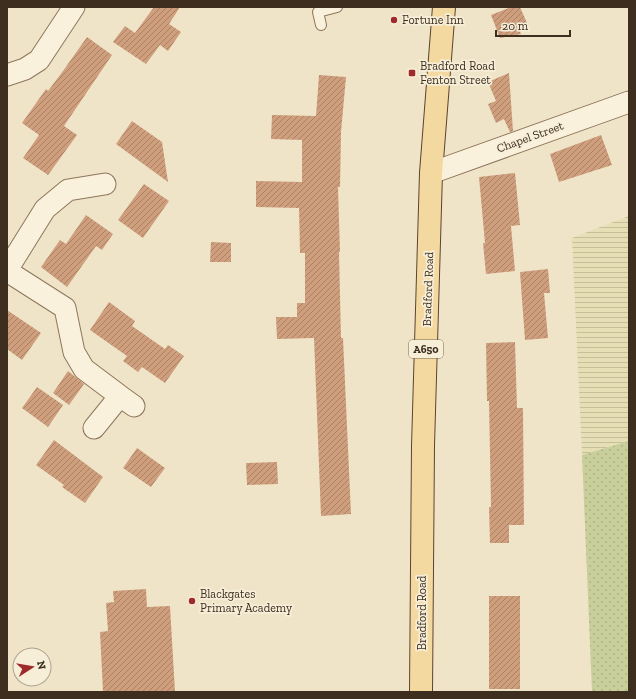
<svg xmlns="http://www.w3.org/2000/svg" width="636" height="699" viewBox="0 0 636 699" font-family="'Zilla Slab',serif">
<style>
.farmland{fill:url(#farmland-rules)}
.park{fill:url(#park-dots)}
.building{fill:url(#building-hatch)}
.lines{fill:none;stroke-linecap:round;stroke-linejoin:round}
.lane-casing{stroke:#8d765c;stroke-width:12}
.street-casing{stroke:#8d765c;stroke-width:23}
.primary-casing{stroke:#5b4430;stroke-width:24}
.lane{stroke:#faf1dc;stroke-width:10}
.street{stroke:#faf1dc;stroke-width:21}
.primary{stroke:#f3d9a0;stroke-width:22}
.poi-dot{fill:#9e2a2b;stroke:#f7eed8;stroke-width:1.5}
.labels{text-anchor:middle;stroke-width:3.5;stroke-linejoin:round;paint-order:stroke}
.shield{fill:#f7eed8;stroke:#756857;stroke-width:1}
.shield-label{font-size:11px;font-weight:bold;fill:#3d2e20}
.poi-label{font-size:12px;fill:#3d2e20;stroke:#f7eed8;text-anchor:start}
.street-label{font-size:12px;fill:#3d2e20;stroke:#f7eed8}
</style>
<defs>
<pattern id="farmland-rules" width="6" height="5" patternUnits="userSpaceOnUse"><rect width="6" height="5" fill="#e6deb5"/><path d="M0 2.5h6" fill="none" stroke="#c6bf9b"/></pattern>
<pattern id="park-dots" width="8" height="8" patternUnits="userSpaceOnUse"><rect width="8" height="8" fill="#c9cf9b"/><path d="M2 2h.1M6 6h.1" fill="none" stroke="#aeb285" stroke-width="1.8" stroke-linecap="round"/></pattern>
<pattern id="building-hatch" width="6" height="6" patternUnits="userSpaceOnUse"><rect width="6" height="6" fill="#cf9f7d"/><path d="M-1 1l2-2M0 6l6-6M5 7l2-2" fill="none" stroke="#a98266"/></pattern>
</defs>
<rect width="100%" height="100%" fill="#f0e4c8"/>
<path class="farmland" d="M 629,216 L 629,441 L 582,455 L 572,238 Z"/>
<path class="park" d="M 629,441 L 629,692 L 592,692 L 582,455 Z"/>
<path class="building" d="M 154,7 L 180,7 L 169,24 L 181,32 L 168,51 L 160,45 L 146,64 L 113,42 L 125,26 L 135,33 Z
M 511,7 L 520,7 L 527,23 L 518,26 L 521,34 L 500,38 L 491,15 Z
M 87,37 L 112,55 L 64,126 L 77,135 L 48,175 L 23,158 L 39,135 L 22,123 L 46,89 L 48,91 L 63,71 Z
M 509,73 L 513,131 L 510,132 L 504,119 L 496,123 L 488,104 L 496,101 L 488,82 Z
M 319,75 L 346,77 L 341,132 L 340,187 L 338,187 L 340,252 L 339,252 L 341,338 L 343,338 L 351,514 L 321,516 L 314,338 L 277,339 L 276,317 L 297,317 L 297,303 L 305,303 L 305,253 L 300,253 L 299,208 L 256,207 L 256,181 L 302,182 L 302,140 L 271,139 L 272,115 L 316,116 Z
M 132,121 L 162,142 L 168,182 L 116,144 Z
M 601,135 L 612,165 L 559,182 L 550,154 Z
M 515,173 L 520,225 L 511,226 L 515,271 L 486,274 L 483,243 L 485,243 L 479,177 Z
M 144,184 L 169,201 L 143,238 L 118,220 Z
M 86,215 L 113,234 L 102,250 L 96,246 L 67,287 L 41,267 L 60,240 L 66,244 Z
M 211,242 L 231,243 L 231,262 L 210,262 Z
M 548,269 L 550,293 L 544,293 L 548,338 L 525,340 L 520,272 Z
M 109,302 L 135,321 L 132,326 L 165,349 L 168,345 L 184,356 L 165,383 L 142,367 L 138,372 L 123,361 L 127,356 L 90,330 Z
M 7,310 L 41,333 L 22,360 L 7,349 Z
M 515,342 L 517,408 L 523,408 L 524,525 L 509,525 L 509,543 L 490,543 L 489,507 L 491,507 L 489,401 L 487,401 L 486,343 Z
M 68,371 L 84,384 L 69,405 L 53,393 Z
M 37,387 L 63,405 L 48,427 L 22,408 Z
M 54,440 L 103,477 L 85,503 L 62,487 L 64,485 L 36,465 Z
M 137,448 L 165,468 L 151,487 L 123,468 Z
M 277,462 L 278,484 L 247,485 L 246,463 Z
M 146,589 L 147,607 L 170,606 L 175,692 L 103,692 L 100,632 L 108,631 L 106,603 L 114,602 L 113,591 Z
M 489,596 L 520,596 L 520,689 L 489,689 Z"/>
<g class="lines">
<g class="lane-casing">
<path id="lane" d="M 321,25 L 318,12 L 337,7"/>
</g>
<g class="street-casing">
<path id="street" d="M 7,75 L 25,69 L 39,60 L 74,7
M 431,173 L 629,102
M 7,270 L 45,209 L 68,190 L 105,184
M 7,271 L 65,308 L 74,352 L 84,369 L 120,396
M 94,428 L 120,396 L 134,406"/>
</g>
<g class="primary-casing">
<path id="primary" d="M 421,692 L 423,446 L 431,173 L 444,7"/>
</g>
<use href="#lane" class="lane"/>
<use href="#street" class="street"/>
<use href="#primary" class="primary"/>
</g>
<g class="poi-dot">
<circle cx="394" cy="20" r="4"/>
<rect x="408" y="69" width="8" height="8" rx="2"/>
<circle cx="192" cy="601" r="4"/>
</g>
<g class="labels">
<rect class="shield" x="409" y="340" width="34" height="18" rx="3"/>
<g class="shield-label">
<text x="426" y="353">A650</text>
</g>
<g class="poi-label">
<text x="402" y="24">Fortune Inn</text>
<text x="420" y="70">Bradford Road<tspan x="420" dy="14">Fenton Street</tspan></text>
<text x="200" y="598">Blackgates<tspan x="200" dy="14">Primary Academy</tspan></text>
</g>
<g class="street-label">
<text transform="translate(530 137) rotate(-20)" y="4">Chapel Street</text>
<text transform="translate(428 289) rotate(-88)" y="4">Bradford Road</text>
<text transform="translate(422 613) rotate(-90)" y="4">Bradford Road</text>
</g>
</g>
<rect width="636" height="699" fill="none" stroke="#3d2e20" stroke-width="16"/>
<g transform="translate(32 667) rotate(78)"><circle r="19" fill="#f7eed8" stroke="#ada18e"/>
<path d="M0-3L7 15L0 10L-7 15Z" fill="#9e2a2b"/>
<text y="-6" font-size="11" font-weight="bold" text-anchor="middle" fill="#3d2e20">N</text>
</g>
<path d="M496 30v6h74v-6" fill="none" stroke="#3d2e20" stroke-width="2"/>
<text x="502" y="30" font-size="12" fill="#3d2e20" stroke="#f7eed8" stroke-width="3" paint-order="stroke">20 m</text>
</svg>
